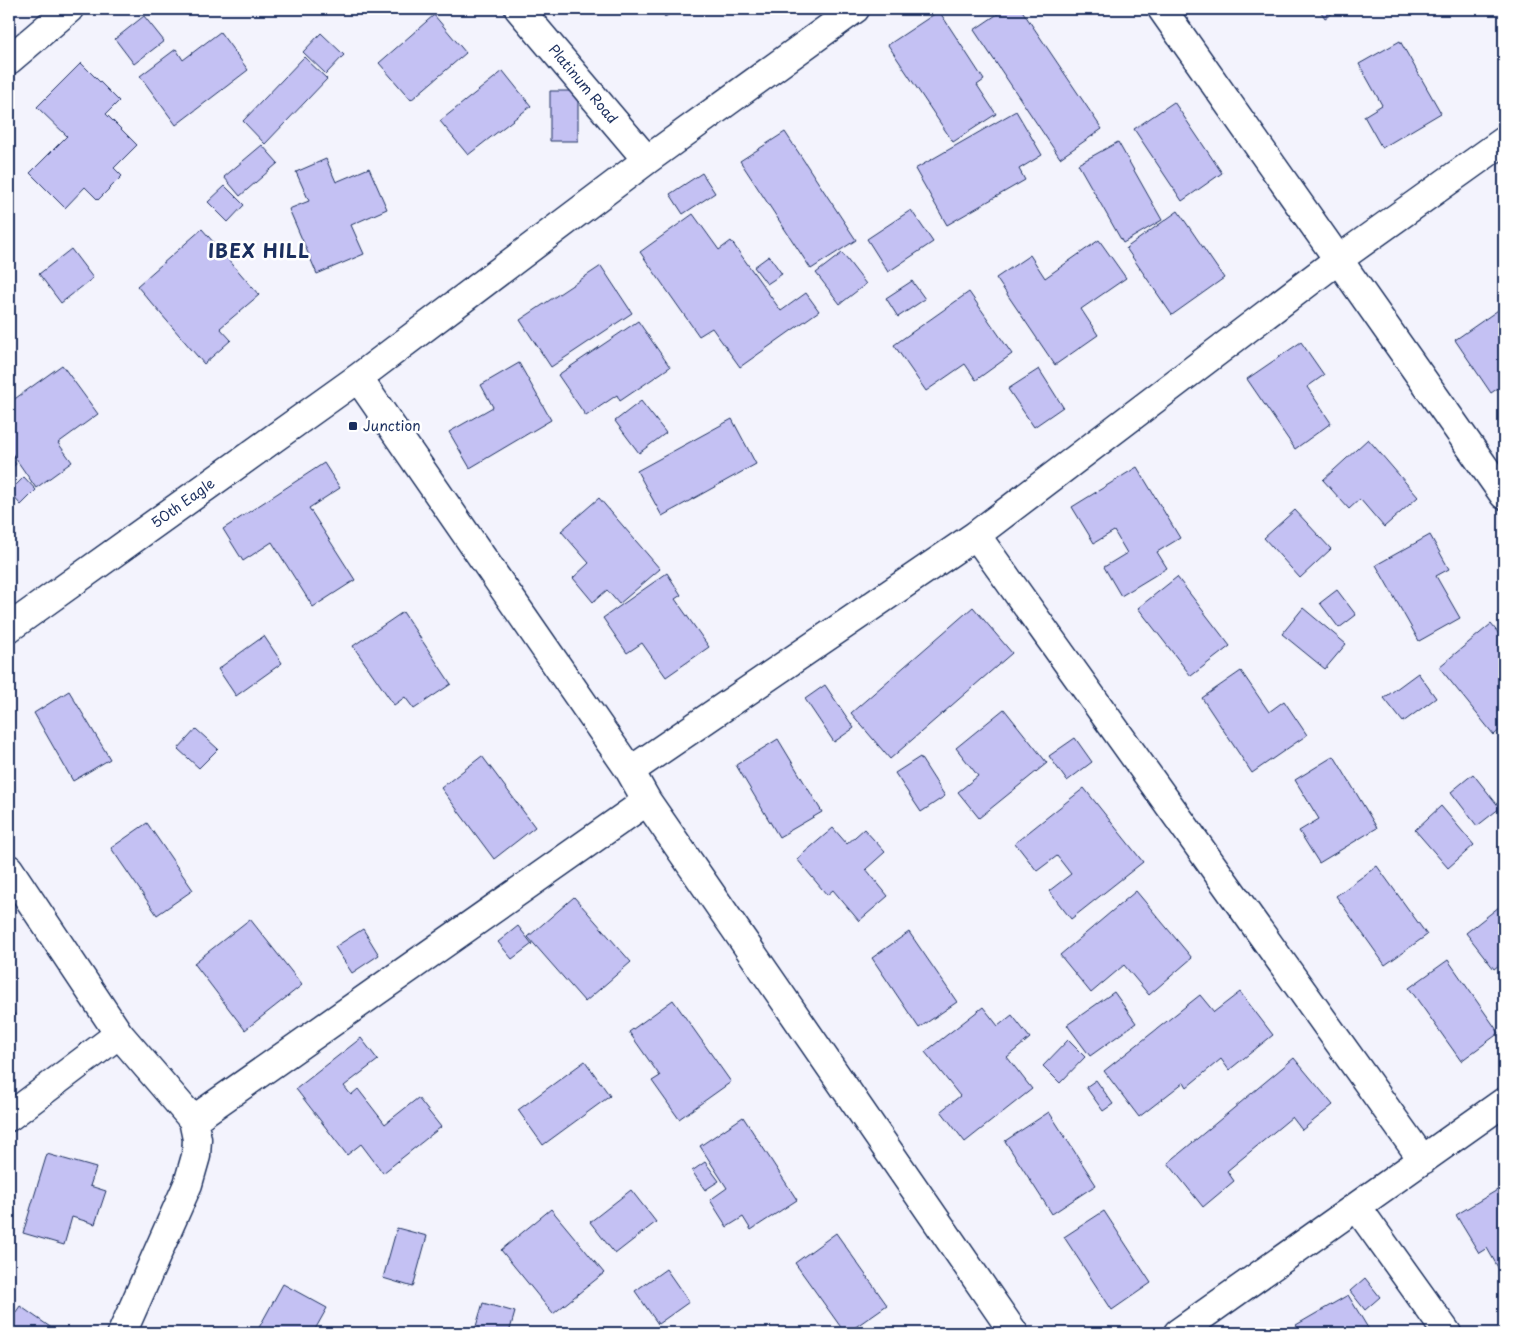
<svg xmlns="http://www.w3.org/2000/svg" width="1513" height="1342" viewBox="0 0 1513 1342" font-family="'Playpen Sans',sans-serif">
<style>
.building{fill:#c4c1f3;stroke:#1b2f5e}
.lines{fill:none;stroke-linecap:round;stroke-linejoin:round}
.minor-casing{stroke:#1b2f5e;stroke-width:31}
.minor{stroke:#fff;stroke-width:28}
.poi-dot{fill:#1b2f5e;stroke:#fff;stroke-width:2}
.labels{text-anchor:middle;stroke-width:5;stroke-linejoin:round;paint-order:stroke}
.street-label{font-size:14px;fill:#1b2f5e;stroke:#fff}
.poi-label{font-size:14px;fill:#1b2f5e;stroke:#fff;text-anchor:start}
.district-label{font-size:19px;font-weight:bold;letter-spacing:1px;fill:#1b2f5e;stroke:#fff}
</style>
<rect width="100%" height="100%" fill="#f3f3fd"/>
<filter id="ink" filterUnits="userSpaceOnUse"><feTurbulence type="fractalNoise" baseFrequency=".02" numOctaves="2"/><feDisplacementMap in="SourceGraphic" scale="10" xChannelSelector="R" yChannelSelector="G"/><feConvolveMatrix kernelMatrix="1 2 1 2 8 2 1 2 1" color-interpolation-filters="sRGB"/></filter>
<g filter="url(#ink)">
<path class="building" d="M 9,9 L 19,9 L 9,17 Z
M 660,9 L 677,9 L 665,17 Z
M 1005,9 L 1021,9 L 1102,129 L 1060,158 L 974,30 Z
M 1319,9 L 1340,9 L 1325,18 Z
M 939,11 L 984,80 L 977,85 L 996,114 L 953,142 L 888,45 Z
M 434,15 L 466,53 L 411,100 L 379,63 Z
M 144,16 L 164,41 L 134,64 L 115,39 Z
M 220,32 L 248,70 L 176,125 L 140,76 L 176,49 L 183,60 Z
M 321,33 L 344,55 L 326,74 L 303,52 Z
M 1400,41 L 1441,113 L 1382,148 L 1364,116 L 1382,105 L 1359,64 Z
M 304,57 L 327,79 L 265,144 L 243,121 Z
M 81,63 L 119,101 L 106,114 L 137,145 L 114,168 L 122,176 L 98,200 L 85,187 L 65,208 L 30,173 L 67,136 L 37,107 Z
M 503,71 L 531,106 L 468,155 L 440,121 Z
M 550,91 L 578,91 L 578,141 L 550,141 Z
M 1174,102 L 1222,173 L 1182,201 L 1134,129 Z
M 1016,111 L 1042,155 L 1019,169 L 1025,180 L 947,225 L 915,169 Z
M 785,132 L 856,240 L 811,269 L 740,161 Z
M 1118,142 L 1162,220 L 1123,243 L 1078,164 Z
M 262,145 L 278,163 L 240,196 L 224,177 Z
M 326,159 L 336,182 L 369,168 L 387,209 L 351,225 L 364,254 L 317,274 L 289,209 L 309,201 L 296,172 Z
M 702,173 L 715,193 L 683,214 L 670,194 Z
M 225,186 L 244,205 L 228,222 L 208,202 Z
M 911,210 L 933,242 L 888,272 L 867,239 Z
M 1178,211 L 1224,278 L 1172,315 L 1126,248 Z
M 693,214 L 719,250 L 731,241 L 781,311 L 806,293 L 819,311 L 740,367 L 712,328 L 699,336 L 640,252 Z
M 202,229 L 259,295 L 220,328 L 231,340 L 204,364 L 137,286 Z
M 1099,240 L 1126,278 L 1081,309 L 1098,335 L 1055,365 L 996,278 L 1030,255 L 1045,278 Z
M 71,249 L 93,278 L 61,303 L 39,274 Z
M 842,253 L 866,284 L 840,304 L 816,273 Z
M 769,256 L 782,274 L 767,284 L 754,267 Z
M 601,266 L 632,313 L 551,367 L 520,320 Z
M 912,281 L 925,299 L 898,317 L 886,298 Z
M 969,292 L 1012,354 L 976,380 L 965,364 L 926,391 L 894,345 Z
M 1504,306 L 1504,384 L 1491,393 L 1455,340 Z
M 638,321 L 670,367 L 620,401 L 617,395 L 586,416 L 558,375 Z
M 1301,342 L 1324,375 L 1307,387 L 1331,423 L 1295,449 L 1247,379 Z
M 519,363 L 551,420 L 470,468 L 449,432 L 493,407 L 481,385 Z
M 62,365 L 98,414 L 58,443 L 72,462 L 36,488 L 9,449 L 9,403 Z
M 1039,369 L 1063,407 L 1034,427 L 1008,389 Z
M 641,401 L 666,433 L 639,453 L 615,421 Z
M 732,419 L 756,464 L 662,516 L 637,471 Z
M 1368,439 L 1418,497 L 1384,527 L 1360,499 L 1349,509 L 1323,480 Z
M 9,456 L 16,464 L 9,470 Z
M 324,463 L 340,488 L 309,508 L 355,580 L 313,607 L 272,542 L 243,561 L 223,529 Z
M 1137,467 L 1180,538 L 1157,552 L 1167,568 L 1121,596 L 1104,567 L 1127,553 L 1114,531 L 1094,543 L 1072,507 Z
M 24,477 L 36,490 L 21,505 L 9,492 Z
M 599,498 L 660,569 L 619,604 L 607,590 L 593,602 L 573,578 L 589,563 L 561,531 Z
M 1295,510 L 1331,549 L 1300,578 L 1264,538 Z
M 1430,535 L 1449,569 L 1436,576 L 1460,618 L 1419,641 L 1376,565 Z
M 667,573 L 681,595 L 675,599 L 709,647 L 666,677 L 642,643 L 627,653 L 603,618 Z
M 1177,577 L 1230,646 L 1191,676 L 1138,608 Z
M 1337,590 L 1356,615 L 1339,628 L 1320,603 Z
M 973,607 L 1012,653 L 890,759 L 851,713 Z
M 1303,608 L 1346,644 L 1325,669 L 1282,634 Z
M 403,612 L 451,684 L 414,709 L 405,697 L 394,705 L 353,646 Z
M 1491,624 L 1504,640 L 1504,674 L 1502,676 L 1504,679 L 1504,726 L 1494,735 L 1439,667 Z
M 264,636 L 282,663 L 236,696 L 218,669 Z
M 1241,671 L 1269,712 L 1284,701 L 1307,735 L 1252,773 L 1202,698 Z
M 1418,673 L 1436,698 L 1403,722 L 1384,698 Z
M 825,685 L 854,728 L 834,742 L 805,699 Z
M 69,691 L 110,759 L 73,781 L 34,713 Z
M 1004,709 L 1047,763 L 979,818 L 958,792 L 978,776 L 956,748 Z
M 196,729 L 218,749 L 199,768 L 178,749 Z
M 1075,738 L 1092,762 L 1067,781 L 1049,756 Z
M 778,739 L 822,812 L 779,837 L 736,765 Z
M 482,756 L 535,827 L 494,859 L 441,788 Z
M 1334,756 L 1377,828 L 1319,863 L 1299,831 L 1319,819 L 1295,780 Z
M 920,757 L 945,796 L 921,812 L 895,773 Z
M 1473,774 L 1500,808 L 1477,826 L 1451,792 Z
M 1084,788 L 1143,862 L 1071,919 L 1049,891 L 1071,874 L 1057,856 L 1037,871 L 1015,843 Z
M 1441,806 L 1474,845 L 1448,868 L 1415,830 Z
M 147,823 L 193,890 L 157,915 L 111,848 Z
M 833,828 L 847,844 L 864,829 L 885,852 L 866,869 L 888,896 L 859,921 L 833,890 L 827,895 L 797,859 Z
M 1377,866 L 1427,935 L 1385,965 L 1336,896 Z
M 1136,891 L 1192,958 L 1149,995 L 1124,965 L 1091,993 L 1060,955 Z
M 574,897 L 631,962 L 585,1002 L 528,937 Z
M 1504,903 L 1504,961 L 1494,969 L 1466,933 Z
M 250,919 L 302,985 L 245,1030 L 194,963 Z
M 518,926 L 532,944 L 512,959 L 498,942 Z
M 363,929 L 379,955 L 352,973 L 335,947 Z
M 909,932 L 957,1002 L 919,1028 L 872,958 Z
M 1448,960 L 1499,1033 L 1461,1061 L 1409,988 Z
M 1114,992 L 1136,1023 L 1090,1056 L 1067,1025 Z
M 1240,992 L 1273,1035 L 1229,1070 L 1221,1059 L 1187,1087 L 1184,1082 L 1139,1117 L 1104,1071 L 1200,995 L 1214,1012 Z
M 673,1000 L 731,1082 L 679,1119 L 652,1081 L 660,1076 L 629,1032 Z
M 9,1007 L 15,1015 L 9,1020 Z
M 983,1007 L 998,1026 L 1012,1015 L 1030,1038 L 1007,1057 L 1032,1089 L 965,1142 L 941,1111 L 960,1096 L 925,1052 Z
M 361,1038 L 378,1060 L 344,1086 L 351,1095 L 358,1089 L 385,1124 L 418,1098 L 441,1127 L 383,1173 L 361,1144 L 347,1155 L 296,1089 Z
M 1068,1040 L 1085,1057 L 1060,1083 L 1043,1066 Z
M 1294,1058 L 1333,1105 L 1302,1130 L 1292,1117 L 1227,1171 L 1234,1181 L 1203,1207 L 1168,1163 Z
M 585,1061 L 610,1096 L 543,1145 L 518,1110 Z
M 1096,1080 L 1113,1104 L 1103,1111 L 1086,1087 Z
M 1049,1112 L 1096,1185 L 1052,1214 L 1005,1141 Z
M 743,1117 L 797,1200 L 751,1230 L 743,1217 L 727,1227 L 710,1200 L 727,1188 L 700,1146 Z
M 47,1154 L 96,1168 L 90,1186 L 106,1191 L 95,1224 L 72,1217 L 64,1245 L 23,1233 Z
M 705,1162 L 719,1181 L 705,1190 L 692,1171 Z
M 1504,1186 L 1504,1278 L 1487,1248 L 1479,1253 L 1456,1215 Z
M 631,1190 L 656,1222 L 615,1254 L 590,1222 Z
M 551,1209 L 604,1273 L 553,1314 L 501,1250 Z
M 1104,1211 L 1151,1283 L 1112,1310 L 1064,1237 Z
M 397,1228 L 427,1236 L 413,1287 L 383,1278 Z
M 836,1233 L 887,1305 L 847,1333 L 845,1333 L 795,1263 Z
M 666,1269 L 689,1302 L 658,1324 L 635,1291 Z
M 1365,1278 L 1380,1297 L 1365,1310 L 1350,1291 Z
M 283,1284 L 327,1308 L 313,1333 L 256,1333 Z
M 1348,1295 L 1371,1333 L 1301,1333 L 1296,1325 Z
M 483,1303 L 515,1312 L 509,1333 L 474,1333 Z
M 20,1306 L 53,1329 L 50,1333 L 9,1333 L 9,1322 Z"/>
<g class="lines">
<g class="minor-casing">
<path id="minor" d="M 519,9 L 647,160
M 1162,9 L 1504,495
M 9,60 L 69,9
M 358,378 L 630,771 L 647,801 L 1014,1333
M 976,535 L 1423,1160
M 9,628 L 358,378 L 647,160 L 855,9
M 630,771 L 976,535 L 1339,259 L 1504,141
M 9,869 L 119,1034 L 193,1120 L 197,1139 L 196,1156 L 188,1184 L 122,1333
M 9,1117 L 119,1034
M 193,1120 L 647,801
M 1357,1207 L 1447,1333
M 1178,1333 L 1504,1102"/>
</g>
<use href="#minor" class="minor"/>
</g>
</g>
<rect class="poi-dot" x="348" y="421" width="10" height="10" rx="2.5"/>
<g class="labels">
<g class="street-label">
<text transform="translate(583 84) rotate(50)" y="5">Platinum Road</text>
<text transform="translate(183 503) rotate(-36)" y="5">50th Eagle</text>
</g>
<g class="poi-label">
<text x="363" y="431">Junction</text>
</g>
<g class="district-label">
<text x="259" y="258">IBEX HILL</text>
</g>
</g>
<rect width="1513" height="1342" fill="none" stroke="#fff" stroke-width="30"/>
<rect x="15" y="15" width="1483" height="1312" fill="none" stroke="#1b2f5e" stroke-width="2" filter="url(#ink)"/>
</svg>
